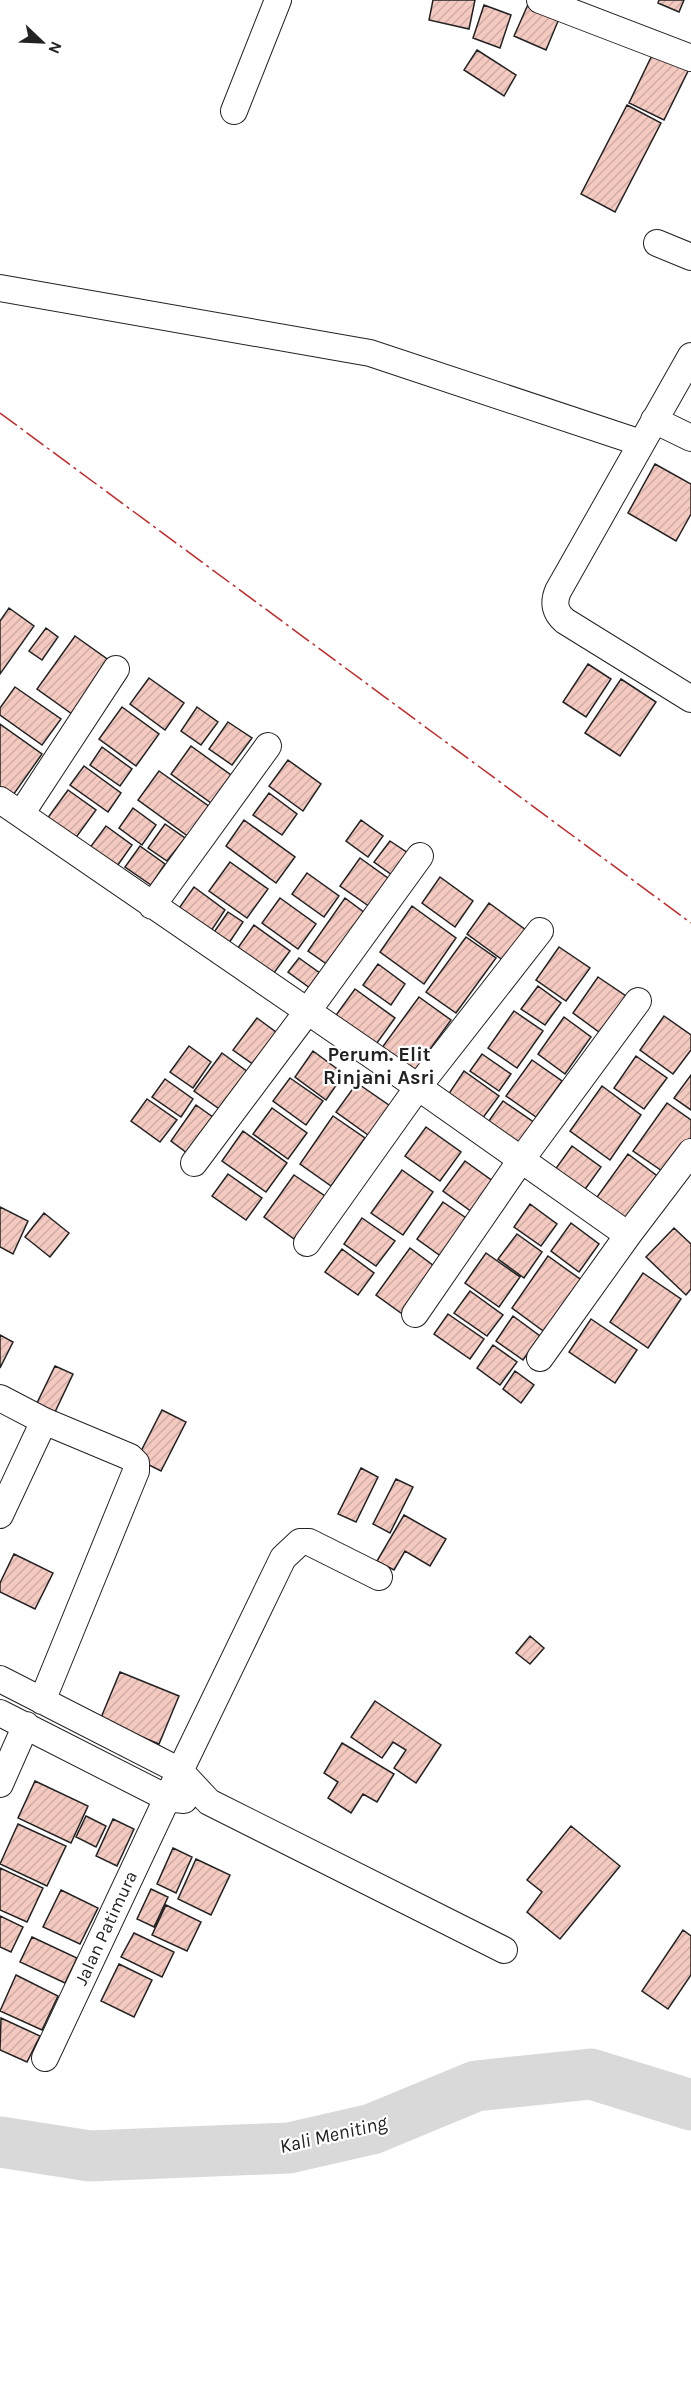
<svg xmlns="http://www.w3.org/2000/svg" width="691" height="2393" viewBox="0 0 691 2393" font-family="Karla,sans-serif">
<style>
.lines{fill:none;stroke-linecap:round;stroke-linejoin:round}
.river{stroke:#d9d9d9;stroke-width:51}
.building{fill:url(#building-hatch);stroke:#222;stroke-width:1.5}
.minor-casing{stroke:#222;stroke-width:28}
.minor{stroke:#fff;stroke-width:26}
.power{stroke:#c62828;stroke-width:1.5;stroke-dasharray:21 4.5 3 4.5;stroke-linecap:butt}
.labels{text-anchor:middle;stroke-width:4.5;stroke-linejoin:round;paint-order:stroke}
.street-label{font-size:18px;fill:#222;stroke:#fff}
.neighbourhood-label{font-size:20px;font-weight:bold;fill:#222;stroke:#fff}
.water-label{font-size:20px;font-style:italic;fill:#222;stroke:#fff}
</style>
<defs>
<pattern id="building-hatch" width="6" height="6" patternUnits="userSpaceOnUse" patternTransform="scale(1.5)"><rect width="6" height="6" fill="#f3c9c0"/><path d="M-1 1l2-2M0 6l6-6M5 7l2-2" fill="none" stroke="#d0aca5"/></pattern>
</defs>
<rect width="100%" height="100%" fill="#fff"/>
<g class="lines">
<path class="river" d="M 0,2142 L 90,2156 L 289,2148 L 372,2129 L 476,2086 L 591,2074 L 691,2105"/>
</g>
<path class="building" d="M 433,0 L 475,0 L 469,29 L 429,20 Z
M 530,0 L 561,14 L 546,50 L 514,36 Z
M 659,0 L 684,0 L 679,12 L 658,3 Z
M 484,5 L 511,15 L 500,48 L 473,38 Z
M 656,47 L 691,65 L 664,120 L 629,103 Z
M 477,50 L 516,75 L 504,96 L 464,70 Z
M 627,105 L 661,123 L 615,212 L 581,194 Z
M 655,464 L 691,484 L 691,514 L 676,541 L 628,513 Z
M 9,608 L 34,626 L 0,674 L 0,621 Z
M 46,628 L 58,637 L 42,660 L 29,651 Z
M 75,636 L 110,661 L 72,714 L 37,689 Z
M 588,664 L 611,679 L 586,717 L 563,702 Z
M 149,678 L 184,703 L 165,730 L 130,704 Z
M 621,679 L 656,702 L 620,756 L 585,733 Z
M 15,687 L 61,719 L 42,745 L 0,715 L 0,708 Z
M 122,707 L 159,734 L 136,766 L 99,739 Z
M 197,707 L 218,722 L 201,745 L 181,731 Z
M 228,722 L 252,738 L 232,765 L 209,749 Z
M 0,724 L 42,754 L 11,798 L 0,790 Z
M 191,746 L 231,775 L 211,803 L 171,774 Z
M 102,747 L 132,769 L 120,786 L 90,765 Z
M 288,760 L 321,784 L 303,811 L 269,786 Z
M 84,766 L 121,793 L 108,812 L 70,785 Z
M 159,771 L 210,807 L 189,837 L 138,800 Z
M 68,790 L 96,810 L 72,843 L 44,823 Z
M 269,793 L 297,814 L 282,835 L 253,815 Z
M 133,808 L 156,825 L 142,845 L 119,828 Z
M 244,820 L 295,857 L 276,883 L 226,846 Z
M 361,820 L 383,836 L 368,857 L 346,841 Z
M 165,824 L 185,838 L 167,861 L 148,848 Z
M 106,826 L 132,845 L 113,872 L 86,853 Z
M 390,841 L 408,853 L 392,875 L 374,862 Z
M 140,846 L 165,864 L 151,885 L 125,867 Z
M 360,858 L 392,881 L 373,909 L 340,886 Z
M 230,862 L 268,889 L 247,918 L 209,891 Z
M 307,873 L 339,896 L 324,917 L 292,894 Z
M 440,877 L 473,901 L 455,927 L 422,903 Z
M 194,887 L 225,910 L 209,934 L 177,911 Z
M 280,898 L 316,924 L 298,949 L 262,923 Z
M 345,898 L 365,913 L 328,965 L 308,951 Z
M 489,903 L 530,933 L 508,964 L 467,934 Z
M 412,906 L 456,938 L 424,984 L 380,952 Z
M 228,912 L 243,922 L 227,946 L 212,935 Z
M 254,925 L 290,951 L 271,977 L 235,952 Z
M 466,937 L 496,958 L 456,1013 L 426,992 Z
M 559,947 L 590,968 L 566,1001 L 536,980 Z
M 299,958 L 324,976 L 314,991 L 288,972 Z
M 378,964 L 405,984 L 391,1005 L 363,985 Z
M 598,977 L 629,998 L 603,1035 L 573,1013 Z
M 538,986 L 561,1003 L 545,1025 L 521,1009 Z
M 355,989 L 395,1018 L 374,1047 L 334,1018 Z
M 419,997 L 451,1020 L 413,1073 L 381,1049 Z
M 514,1011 L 543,1031 L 517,1068 L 488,1048 Z
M 664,1016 L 691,1035 L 691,1050 L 673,1074 L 640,1050 Z
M 564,1017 L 591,1037 L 565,1074 L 538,1054 Z
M 257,1018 L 284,1038 L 261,1070 L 233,1050 Z
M 189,1046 L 211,1062 L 193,1088 L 170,1072 Z
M 313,1051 L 344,1074 L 326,1100 L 295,1077 Z
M 222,1053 L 252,1075 L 225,1113 L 194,1091 Z
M 482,1054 L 511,1074 L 499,1091 L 470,1071 Z
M 636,1056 L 667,1078 L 644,1109 L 614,1088 Z
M 532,1060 L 562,1081 L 536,1117 L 506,1096 Z
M 464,1071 L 499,1096 L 482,1119 L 448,1095 Z
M 691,1075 L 691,1110 L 674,1098 Z
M 290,1078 L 323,1101 L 306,1125 L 273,1101 Z
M 165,1079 L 193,1099 L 181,1117 L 152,1097 Z
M 357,1083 L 396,1110 L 375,1140 L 336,1112 Z
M 602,1086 L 641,1115 L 610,1160 L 570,1131 Z
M 147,1099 L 177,1120 L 160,1142 L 131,1121 Z
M 503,1101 L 535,1123 L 517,1148 L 486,1125 Z
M 667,1103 L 691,1120 L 691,1138 L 665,1173 L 633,1151 Z
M 196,1105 L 217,1120 L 191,1156 L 171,1141 Z
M 272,1108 L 307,1133 L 288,1159 L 253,1134 Z
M 333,1116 L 365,1138 L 331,1186 L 300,1164 Z
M 426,1127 L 461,1152 L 440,1181 L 405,1156 Z
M 243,1131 L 287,1163 L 266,1192 L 222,1161 Z
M 572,1146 L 601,1167 L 581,1195 L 552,1174 Z
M 628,1154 L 660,1178 L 625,1228 L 592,1204 Z
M 465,1161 L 494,1182 L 472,1212 L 443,1191 Z
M 402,1170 L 433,1192 L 403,1235 L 371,1213 Z
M 228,1174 L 262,1198 L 246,1220 L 212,1196 Z
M 294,1175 L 325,1196 L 294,1239 L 264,1217 Z
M 443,1202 L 469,1220 L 442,1257 L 417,1239 Z
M 530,1204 L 557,1224 L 541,1246 L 514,1227 Z
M 0,1207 L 28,1221 L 13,1254 L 0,1247 Z
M 44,1213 L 69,1233 L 50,1257 L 25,1237 Z
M 362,1218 L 395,1241 L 376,1266 L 344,1244 Z
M 571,1223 L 599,1244 L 579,1272 L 551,1251 Z
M 674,1228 L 691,1244 L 691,1289 L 686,1295 L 646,1257 Z
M 517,1234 L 542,1252 L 524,1278 L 498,1259 Z
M 410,1248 L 438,1269 L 405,1316 L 376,1295 Z
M 342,1249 L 374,1273 L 358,1295 L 325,1272 Z
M 486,1253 L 520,1277 L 499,1307 L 465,1283 Z
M 548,1256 L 587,1284 L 550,1336 L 512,1308 Z
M 643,1273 L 681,1299 L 648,1348 L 610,1322 Z
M 470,1291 L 503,1315 L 487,1336 L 454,1313 Z
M 448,1314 L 484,1339 L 470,1359 L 434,1334 Z
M 513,1316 L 540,1336 L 523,1360 L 496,1341 Z
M 591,1319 L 637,1350 L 615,1383 L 569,1352 Z
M 0,1335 L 13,1342 L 0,1368 Z
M 493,1345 L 517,1362 L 500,1385 L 477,1368 Z
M 55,1366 L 73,1374 L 55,1412 L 37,1403 Z
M 515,1371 L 534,1385 L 521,1403 L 503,1389 Z
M 162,1410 L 186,1422 L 161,1471 L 137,1459 Z
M 361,1468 L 378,1477 L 356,1522 L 338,1514 Z
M 396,1479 L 413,1487 L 390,1533 L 373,1524 Z
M 404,1515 L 446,1539 L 430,1566 L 405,1551 L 394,1570 L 377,1561 Z
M 14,1554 L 53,1573 L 35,1609 L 0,1592 L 0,1583 Z
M 530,1636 L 544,1648 L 530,1664 L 516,1653 Z
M 120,1672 L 179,1696 L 159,1744 L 100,1720 Z
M 375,1701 L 441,1745 L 416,1783 L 394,1768 L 406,1750 L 393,1742 L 382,1758 L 351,1737 Z
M 342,1743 L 394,1774 L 377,1802 L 363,1794 L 351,1813 L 328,1798 L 338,1782 L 324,1773 Z
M 35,1781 L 88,1806 L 71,1843 L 18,1818 Z
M 86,1816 L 106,1826 L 96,1847 L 76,1837 Z
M 113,1819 L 134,1829 L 117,1866 L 96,1856 Z
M 18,1824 L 66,1846 L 47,1886 L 0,1864 Z
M 571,1826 L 620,1866 L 560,1939 L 527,1912 L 542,1892 L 527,1880 Z
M 173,1848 L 192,1857 L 176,1893 L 157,1884 Z
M 196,1859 L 230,1875 L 211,1915 L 178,1899 Z
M 0,1868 L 43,1888 L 27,1922 L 0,1910 Z
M 151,1889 L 168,1897 L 154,1927 L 137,1919 Z
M 61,1890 L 98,1908 L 80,1944 L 43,1927 Z
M 166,1905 L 201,1922 L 187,1951 L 152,1935 Z
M 0,1916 L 23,1927 L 11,1952 L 0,1947 Z
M 683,1930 L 691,1936 L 691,1975 L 668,2009 L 642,1991 Z
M 134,1933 L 174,1952 L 162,1977 L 121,1957 Z
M 32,1937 L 77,1958 L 65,1983 L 20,1962 Z
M 119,1964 L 152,1980 L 134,2017 L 101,2001 Z
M 16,1975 L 58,1996 L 42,2030 L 0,2011 Z
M 1,2018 L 40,2036 L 27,2062 L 0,2050 Z"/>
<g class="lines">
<g class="minor-casing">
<path id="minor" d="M 540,0 L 691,58
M 234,111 L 278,0
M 657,243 L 691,257
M 0,288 L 370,353 L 641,443
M 691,356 L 558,591 C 553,603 555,613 565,621 L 691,699
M 654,420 L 691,438
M 0,800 L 418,1087 L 628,1235
M 21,814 L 116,669
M 152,906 L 268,746
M 194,1163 L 307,1012 L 420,856
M 307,1243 L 418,1087 L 540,931
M 415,1314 L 521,1160 L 638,1001
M 540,1358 L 628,1235 L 691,1152
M 0,1398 L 44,1421 L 130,1457 L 136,1463 L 136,1471 L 42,1701
M 0,1515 L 44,1421
M 0,1679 L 180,1771 L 209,1802 L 504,1950
M 0,1713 L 167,1798 L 184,1800
M 0,1784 L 26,1725
M 45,2058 L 180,1771 L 283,1558 L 300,1542 L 309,1542 L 379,1577"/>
</g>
<use href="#minor" class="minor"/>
<path class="power" d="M 0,413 L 691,923"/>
</g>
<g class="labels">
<g class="street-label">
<text transform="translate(106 1928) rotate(-65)" y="6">Jalan Patimura</text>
</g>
<g class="neighbourhood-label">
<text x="379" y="1061">Perum. Elit<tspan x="379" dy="23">Rinjani Asri</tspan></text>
</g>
<g class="water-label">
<text transform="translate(333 2134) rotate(-13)" y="7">Kali Meniting</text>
</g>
</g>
<g transform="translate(42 42) rotate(113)" stroke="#ffffff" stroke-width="4.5" paint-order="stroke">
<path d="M0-4.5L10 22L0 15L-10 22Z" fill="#222222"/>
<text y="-9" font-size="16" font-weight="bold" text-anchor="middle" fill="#222222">N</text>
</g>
</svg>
